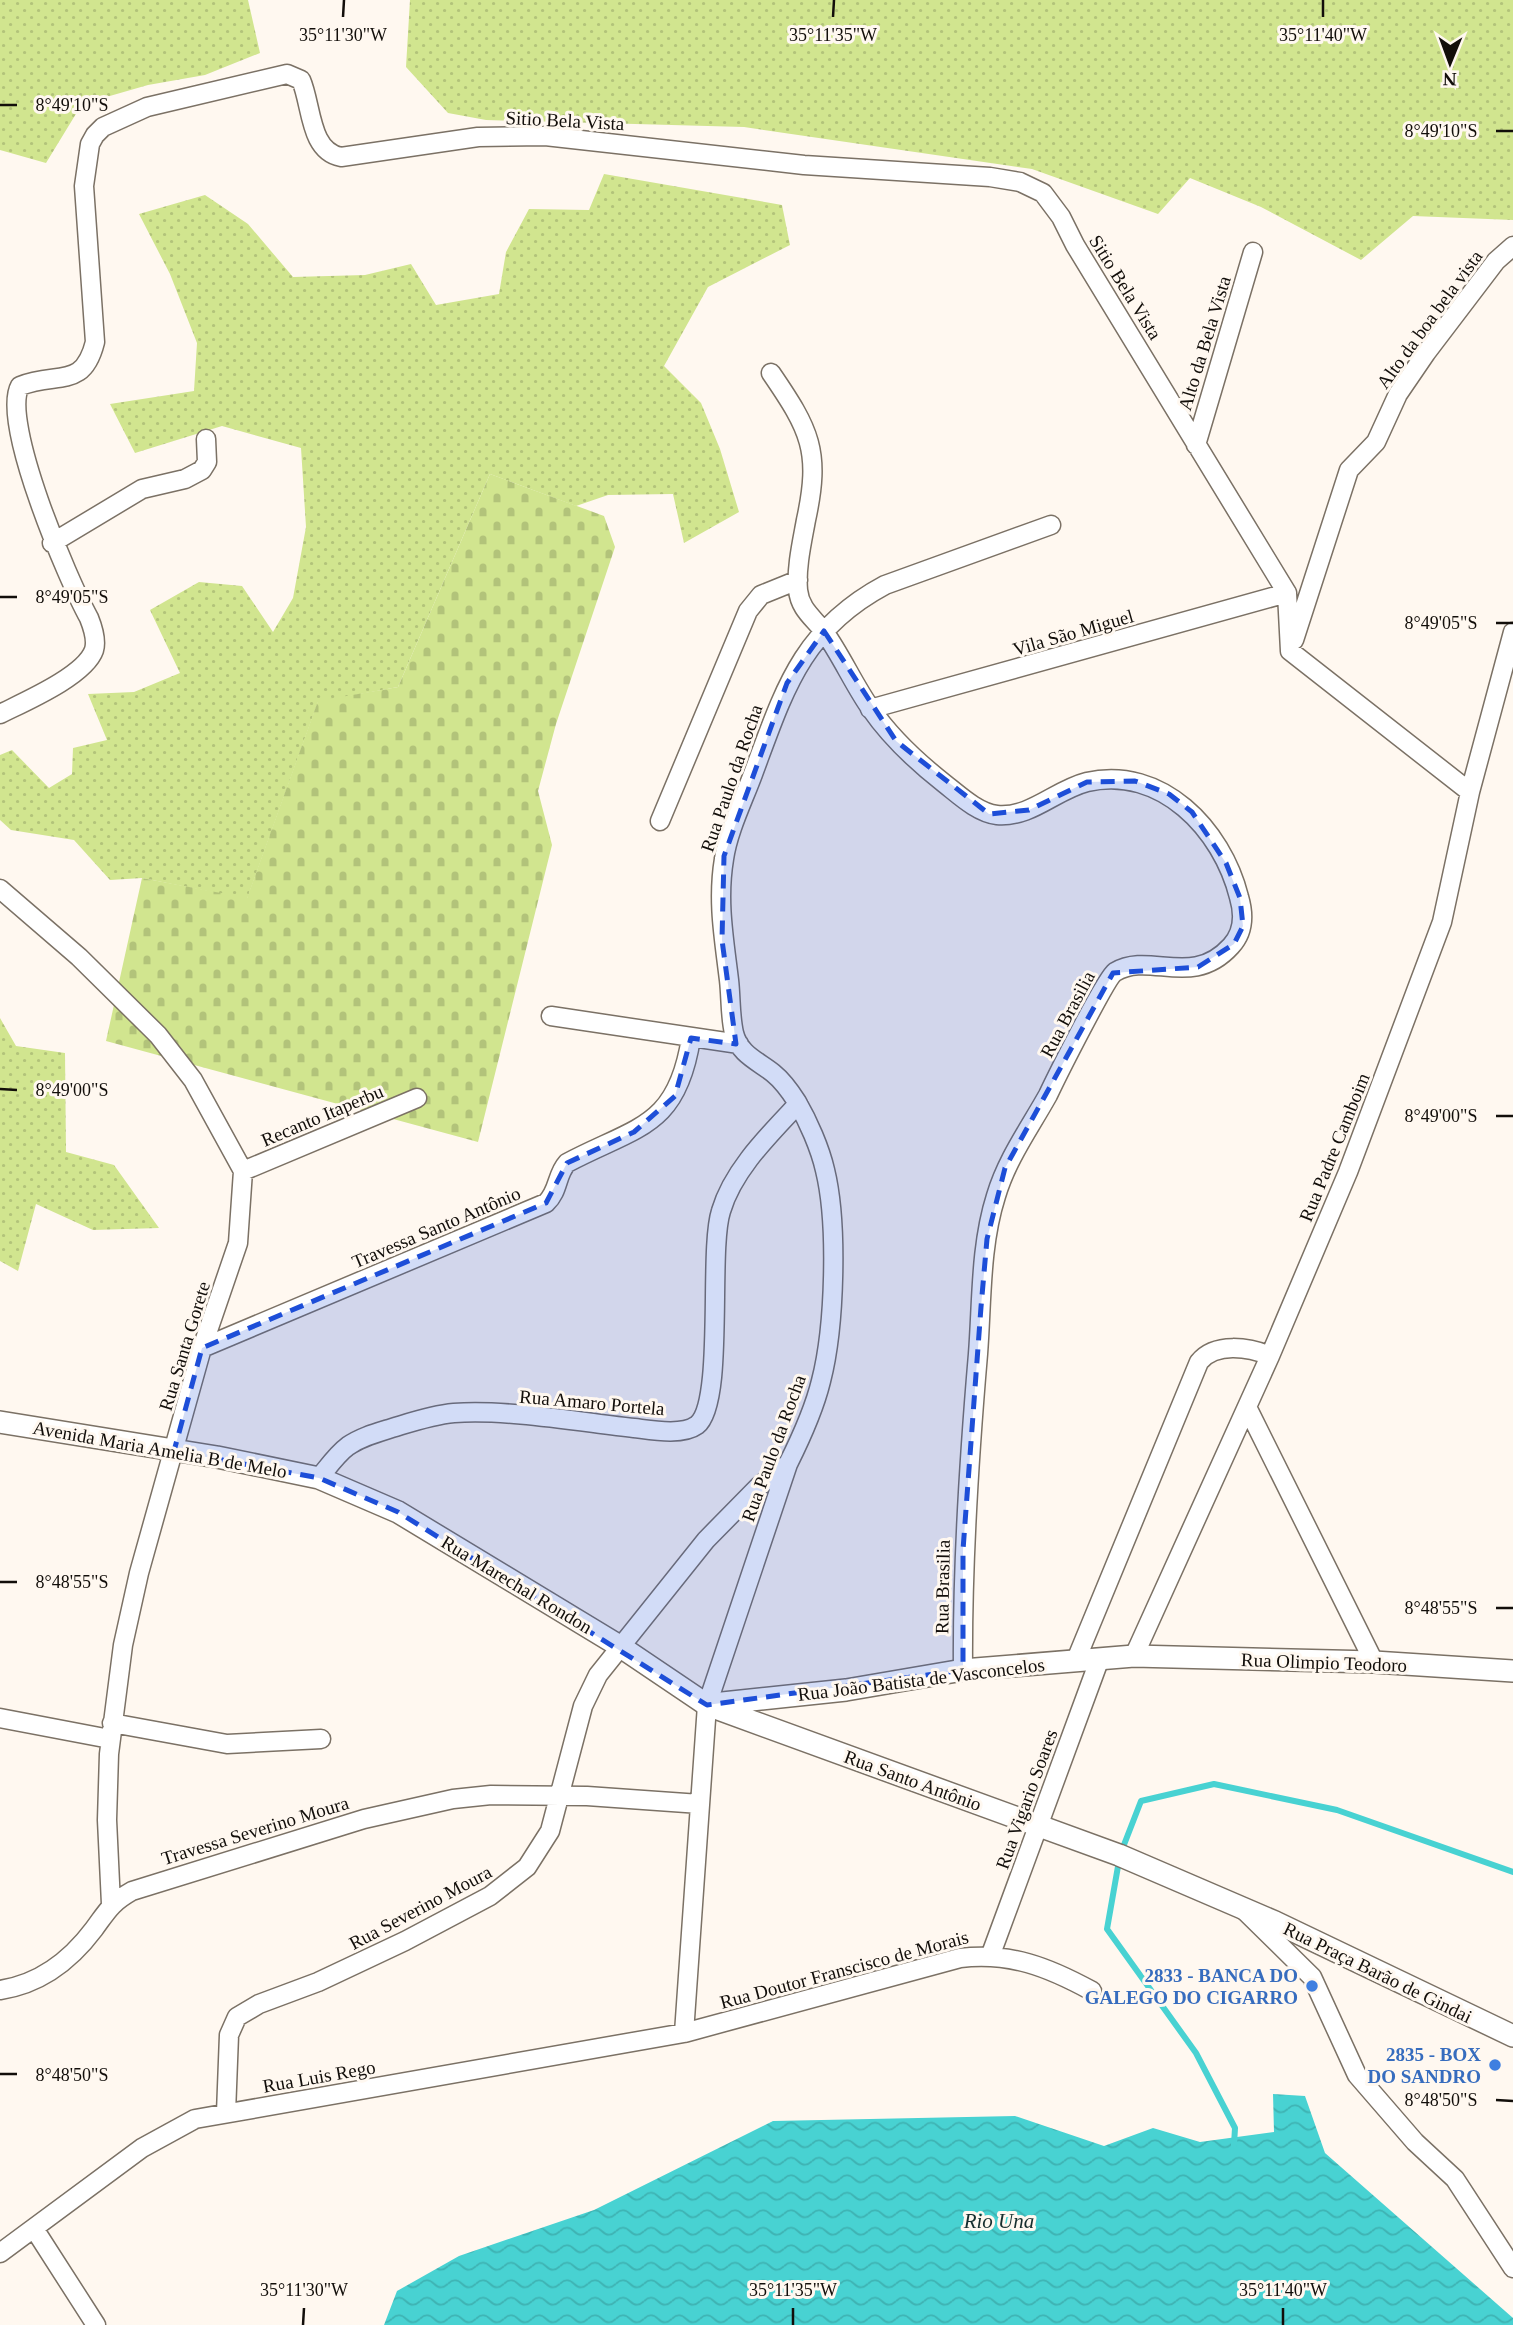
<svg xmlns="http://www.w3.org/2000/svg" width="1513" height="2325" viewBox="0 0 1513 2325" font-family="'Times New Roman',serif">
<style>
.grass{fill:url(#grass-dots)}
.cemetery{fill:url(#cemetery-stones)}
.water{fill:url(#water-waves)}
.lines{fill:none;stroke-linecap:round;stroke-linejoin:round}
.stream{stroke:#48d2d2;stroke-width:6}
.minor-casing{stroke:#7b7165;stroke-width:21}
.tertiary-casing{stroke:#7b7165;stroke-width:24}
.minor{stroke:#fff;stroke-width:18}
.tertiary{stroke:#fff;stroke-width:21}
.marked{fill:#1d4ed8;fill-opacity:0.2;stroke:#1d4ed8;stroke-width:5;stroke-dasharray:14 9;stroke-linejoin:round}
.ticks{fill:none;stroke:#120e0a;stroke-width:2.5}
.shop-dot{fill:#3f7fe0;stroke:#fff8f0;stroke-width:2.5}
.labels{text-anchor:middle;stroke-width:6;stroke-linejoin:round;paint-order:stroke}
.street-label{font-size:19px;fill:#120e0a;stroke:#fff8f0}
.shop-label{font-size:19px;font-weight:bold;fill:#366cbe;stroke:#fff8f0;text-anchor:end}
.water-label{font-size:21px;font-style:italic;fill:#162e2e;stroke:#fff8f0}
.ticks-label{font-size:18px;text-anchor:middle;fill:#120e0a;stroke:#fff8f0;stroke-width:6;stroke-linejoin:round;paint-order:stroke}
</style>
<defs>
<pattern id="grass-dots" width="8" height="8" patternUnits="userSpaceOnUse" patternTransform="scale(1.75)"><rect width="8" height="8" fill="#d1e58f"/><path d="M2 2h.1M6 6h.1" fill="none" stroke="#b2c37a" stroke-width="1.8" stroke-linecap="round"/></pattern>
<pattern id="cemetery-stones" width="16" height="16" patternUnits="userSpaceOnUse" patternTransform="scale(1.75)"><rect width="16" height="16" fill="#d1e58f"/><path d="M2 7V4a2 2 0 0 1 4 0v3zM10 15v-3a2 2 0 0 1 4 0v3z" fill="#b2c37a"/></pattern>
<pattern id="water-waves" width="16" height="10" patternUnits="userSpaceOnUse" patternTransform="scale(1.75)"><rect width="16" height="10" fill="#48d2d2"/><path d="M0 5q4-4 8 0t8 0" fill="none" stroke="#3eb3b3"/></pattern>
</defs>
<rect width="100%" height="100%" fill="#fff8f0"/>
<path class="grass" d="M 0,0 L 248,0 L 260,53 L 205,75 L 148,85 L 82,104 L 46,163 L 0,150 Z
M 410,0 L 1513,0 L 1513,220 L 1413,216 L 1361,260 L 1261,207 L 1190,178 L 1158,214 L 1032,169 L 744,127 L 486,120 L 448,113 L 406,67 Z
M 604,174 L 782,205 L 790,245 L 708,287 L 664,366 L 701,403 L 720,449 L 739,512 L 684,543 L 673,494 L 608,495 L 576,506 L 490,474 L 398,687 L 318,702 L 247,899 L 142,878 L 110,880 L 74,840 L 11,830 L 0,820 L 0,755 L 12,750 L 49,788 L 72,774 L 73,748 L 107,740 L 88,694 L 134,692 L 180,673 L 150,610 L 199,582 L 242,586 L 273,632 L 293,598 L 306,527 L 301,448 L 222,426 L 135,453 L 110,404 L 194,391 L 197,343 L 170,274 L 139,214 L 205,195 L 248,224 L 293,277 L 365,275 L 411,264 L 436,305 L 499,294 L 506,252 L 529,209 L 589,210 Z
M 0,1018 L 16,1046 L 65,1053 L 66,1152 L 114,1165 L 159,1228 L 93,1230 L 36,1204 L 18,1271 L 0,1261 Z"/>
<path class="cemetery" d="M 490,474 L 604,516 L 615,547 L 556,724 L 538,791 L 552,845 L 478,1142 L 106,1041 L 142,878 L 247,898 L 318,701 L 398,687 Z"/>
<path class="water" d="M 1273,2094 L 1305,2096 L 1325,2153 L 1513,2318 L 1513,2325 L 384,2325 L 397,2291 L 459,2256 L 594,2210 L 773,2121 L 1015,2116 L 1104,2146 L 1153,2128 L 1200,2142 L 1274,2132 Z"/>
<g class="lines">
<path class="stream" d="M 1234,2145 L 1235,2128 L 1196,2053 L 1107,1929 L 1120,1855 L 1141,1801 L 1214,1784 L 1337,1810 L 1513,1872"/>
<g class="minor-casing">
<path id="minor" d="M 771,373 C 810,430 821,451 806,520 C 802,542 796,568 798,590 C 800,610 814,618 825,633 C 842,657 854,685 871,709 C 891,738 917,762 945,784 C 959,795 978,813 997,815 C 1031,818 1055,790 1087,782 C 1161,765 1222,829 1239,897 C 1244,914 1244,932 1231,946 C 1192,989 1150,951 1115,972 C 1106,978 1057,1076 1048,1095 C 1029,1129 1007,1159 996,1196 C 980,1246 982,1302 978,1354 C 969,1459 962,1564 963,1670
M 1196,445 L 1253,252
M 52,543 L 142,489 L 185,479 L 202,470 L 207,462 L 206,439
M 1294,640 L 1349,470 L 1376,442 L 1398,394 L 1426,353 L 1496,261 L 1513,246
M 870,709 L 1287,593
M 0,714 C 24,702 85,676 94,650 C 97,640 93,628 89,618 C 68,580 0,421 20,386 C 58,371 83,390 95,342 L 84,186 L 90,144 L 95,135 L 103,127 L 147,107 L 287,74 L 301,80 C 312,105 309,151 341,157 L 478,137 L 545,136 L 804,165 L 990,177 L 1020,182 L 1043,193 L 1061,217 L 1075,245 L 1287,593 L 1290,651 L 1470,792
M 660,821 L 748,611 L 761,595 L 798,580
M 0,889 L 79,957 L 158,1035 L 193,1080 L 243,1171 L 238,1243 L 202,1348 L 139,1573 L 123,1645 L 109,1754 L 107,1820 L 111,1904
M 551,1016 L 739,1044
M 243,1171 L 417,1098
M 202,1348 L 546,1203 C 559,1191 556,1175 567,1163 C 637,1126 677,1128 691,1038
M 1247,1407 L 1374,1662
M 319,1478 C 328,1467 337,1454 348,1446 C 361,1437 376,1433 392,1428 C 412,1422 432,1415 454,1413 C 506,1409 580,1422 634,1428 C 651,1430 682,1436 697,1425 C 725,1403 708,1251 721,1211 C 733,1170 769,1135 798,1104
M 1134,1656 L 1270,1356 L 1348,1172 L 1442,922 L 1470,792 L 1513,632
M 1076,1660 L 1199,1362 C 1215,1342 1249,1347 1270,1356
M 0,1718 L 110,1739
M 112,1723 L 227,1744 L 321,1739
M 1245,1911 L 1312,1977 L 1357,2075 L 1415,2142 L 1455,2179 L 1513,2268
M 991,1954 L 1100,1658
M 0,1990 C 40,1984 70,1961 94,1929 C 108,1910 111,1903 132,1891 L 364,1819 L 453,1799 L 491,1795 L 587,1796 L 700,1804
M 684,2033 L 707,1705 L 788,1464 C 801,1438 814,1410 821,1381 C 835,1327 838,1223 825,1170 C 820,1148 808,1121 797,1102 C 790,1091 783,1081 773,1073 C 758,1061 739,1054 734,1033 C 730,1016 731,997 729,980 C 724,938 717,901 724,859 C 728,831 743,801 753,774 C 784,691 801,630 885,585 L 1051,525
M 226,2113 L 229,2035 L 237,2017 L 259,2004 L 318,1982 L 405,1941 L 490,1896 L 527,1867 L 550,1831 L 583,1706 L 598,1675 L 706,1540 L 759,1486 L 788,1464
M 35,2230 L 96,2325
M 0,2253 L 142,2148 L 195,2119 L 684,2033 L 960,1958 C 1010,1952 1048,1967 1092,1991"/>
</g>
<g class="tertiary-casing">
<path id="tertiary" d="M 0,1422 L 217,1457 L 319,1478 L 398,1512 L 621,1647 L 707,1705 L 1119,1855 L 1275,1922 L 1513,2036
M 713,1704 L 846,1690 L 963,1670 L 1134,1656 L 1374,1662 L 1513,1671"/>
</g>
<use href="#minor" class="minor"/>
<use href="#tertiary" class="tertiary"/>
</g>
<path class="marked" d="M 824,631 L 896,741 L 989,814 L 1029,810 L 1087,782 L 1135,781 L 1169,794 L 1192,812 L 1226,863 L 1240,898 L 1243,926 L 1234,944 L 1198,967 L 1113,973 L 1005,1168 L 987,1239 L 981,1307 L 963,1550 L 963,1670 L 707,1705 L 398,1512 L 319,1478 L 174,1451 L 202,1348 L 546,1203 L 567,1163 L 634,1132 L 675,1096 L 691,1038 L 736,1044 L 722,940 L 724,856 L 787,683 Z"/>
<path class="ticks" d="M 343,17 L 344,0M 833,17 L 834,0M 1323,17 L 1323,0M 0,105 L 17,105M 1496,131 L 1513,131M 0,597 L 17,597M 1496,623 L 1513,623M 0,1089 L 17,1090M 1496,1116 L 1513,1116M 0,1582 L 17,1582M 1496,1608 L 1513,1608M 0,2074 L 17,2074M 1496,2100 L 1513,2101M 303,2325 L 304,2308M 793,2325 L 793,2308M 1283,2325 L 1283,2308"/>
<g class="shop-dot">
<circle cx="1312" cy="1986" r="7"/>
<circle cx="1495" cy="2065" r="7"/>
</g>
<g class="labels">
<g class="street-label">
<text transform="translate(565 120) rotate(3)" y="7">Sitio Bela Vista</text>
<text transform="translate(1126 287) rotate(58)" y="7">Sitio Bela Vista</text>
<text transform="translate(1429 319) rotate(-54)" y="7">Alto da boa bela vista</text>
<text transform="translate(1204 343) rotate(-73)" y="7">Alto da Bela Vista</text>
<text transform="translate(1073 632) rotate(-16)" y="7">Vila São Miguel</text>
<text transform="translate(731 778) rotate(-71)" y="7">Rua Paulo da Rocha</text>
<text transform="translate(1067 1014) rotate(-62)" y="7">Rua Brasilia</text>
<text transform="translate(322 1115) rotate(-23)" y="7">Recanto Itaperbu</text>
<text transform="translate(1334 1147) rotate(-68)" y="7">Rua Padre Camboim</text>
<text transform="translate(436 1227) rotate(-23)" y="7">Travessa Santo Antônio</text>
<text transform="translate(184 1346) rotate(-73)" y="7">Rua Santa Gorete</text>
<text transform="translate(592 1402) rotate(5)" y="7">Rua Amaro Portela</text>
<text transform="translate(773 1448) rotate(-70)" y="7">Rua Paulo da Rocha</text>
<text transform="translate(160 1449) rotate(10)" y="7">Avenida Maria Amelia B de Melo</text>
<text transform="translate(517 1584) rotate(31)" y="7">Rua Marechal Rondon</text>
<text transform="translate(942 1587) rotate(-89)" y="7">Rua Brasilia</text>
<text transform="translate(1324 1662) rotate(2)" y="7">Rua Olimpio Teodoro</text>
<text transform="translate(921 1679) rotate(-7)" y="7">Rua João Batista de Vasconcelos</text>
<text transform="translate(913 1780) rotate(20)" y="7">Rua Santo Antônio</text>
<text transform="translate(1026 1799) rotate(-70)" y="7">Rua Vigario Soares</text>
<text transform="translate(255 1830) rotate(-17)" y="7">Travessa Severino Moura</text>
<text transform="translate(420 1907) rotate(-28)" y="7">Rua Severino Moura</text>
<text transform="translate(844 1969) rotate(-15)" y="7">Rua Doutor Franscisco de Morais</text>
<text transform="translate(1378 1972) rotate(26)" y="7">Rua Praça Barão de Gindai</text>
<text transform="translate(319 2076) rotate(-10)" y="7">Rua Luis Rego</text>
</g>
<g class="shop-label">
<text x="1298" y="1982">2833 - BANCA DO<tspan x="1298" dy="22">GALEGO DO CIGARRO</tspan></text>
<text x="1481" y="2061">2835 - BOX<tspan x="1481" dy="22">DO SANDRO</tspan></text>
</g>
<g class="water-label">
<text x="999" y="2228">Rio Una</text>
</g>
</g>
<g class="ticks-label">
<text x="343" y="41">35°11'30"W</text>
<text x="833" y="41">35°11'35"W</text>
<text x="1323" y="41">35°11'40"W</text>
<text x="72" y="111">8°49'10"S</text>
<text x="1441" y="137">8°49'10"S</text>
<text x="72" y="603">8°49'05"S</text>
<text x="1441" y="629">8°49'05"S</text>
<text x="72" y="1096">8°49'00"S</text>
<text x="1441" y="1122">8°49'00"S</text>
<text x="72" y="1588">8°48'55"S</text>
<text x="1441" y="1614">8°48'55"S</text>
<text x="72" y="2081">8°48'50"S</text>
<text x="1441" y="2106">8°48'50"S</text>
<text x="304" y="2296">35°11'30"W</text>
<text x="793" y="2296">35°11'35"W</text>
<text x="1283" y="2296">35°11'40"W</text>
</g>
<g transform="translate(1450 63) rotate(181)" stroke="#fff8f0" stroke-width="5" paint-order="stroke">
<path d="M0-5L12 26L0 18L-12 26Z" fill="#120e0a"/>
<text y="-10" font-size="19" font-weight="bold" text-anchor="middle" fill="#120e0a">N</text>
</g>
</svg>
